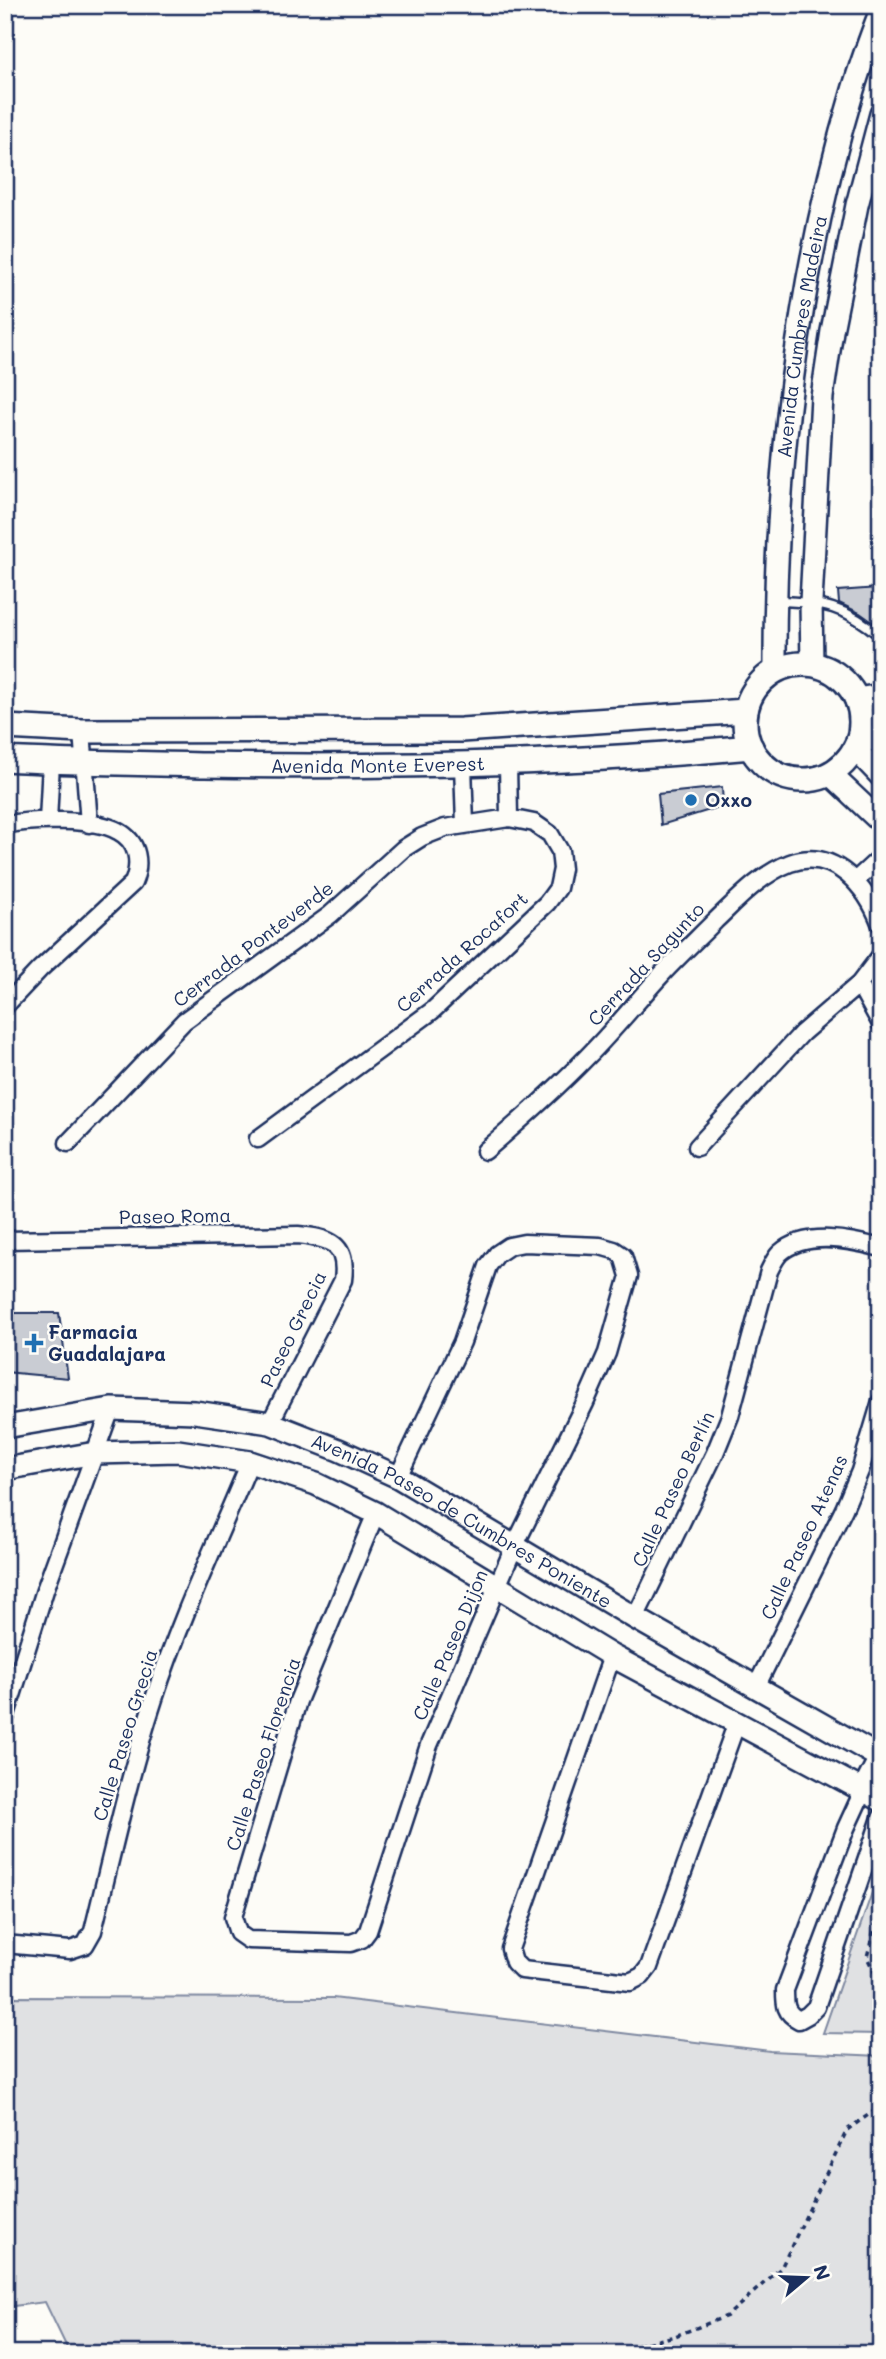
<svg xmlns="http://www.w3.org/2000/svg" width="886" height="2359" viewBox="0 0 886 2359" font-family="Mali,sans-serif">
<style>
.green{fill:#e0e1e3;stroke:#7e88a0;stroke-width:2}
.building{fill:#c9ccd3;stroke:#1b2f5e;stroke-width:2}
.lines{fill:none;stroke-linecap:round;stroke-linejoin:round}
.service-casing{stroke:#1b2f5e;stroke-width:13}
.minor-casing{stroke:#1b2f5e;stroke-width:21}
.tertiary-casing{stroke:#1b2f5e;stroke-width:26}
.secondary-casing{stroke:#1b2f5e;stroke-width:28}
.path{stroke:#1b2f5e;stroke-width:3.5;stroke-dasharray:5 5;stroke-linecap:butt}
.service{stroke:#fdfcf7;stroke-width:8}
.minor{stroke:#fdfcf7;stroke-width:16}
.tertiary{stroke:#fdfcf7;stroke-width:21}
.secondary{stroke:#fdfcf7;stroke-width:23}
.poi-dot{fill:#1f6fb2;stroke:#fdfcf7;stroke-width:2.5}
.labels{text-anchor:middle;stroke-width:5;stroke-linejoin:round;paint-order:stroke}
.street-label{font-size:19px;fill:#1b2f5e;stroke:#fdfcf7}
.poi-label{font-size:19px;font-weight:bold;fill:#1b2f5e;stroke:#fdfcf7;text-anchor:start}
</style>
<rect width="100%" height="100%" fill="#fdfcf7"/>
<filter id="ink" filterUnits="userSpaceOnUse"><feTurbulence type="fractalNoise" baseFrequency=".0143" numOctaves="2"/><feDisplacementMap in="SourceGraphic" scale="14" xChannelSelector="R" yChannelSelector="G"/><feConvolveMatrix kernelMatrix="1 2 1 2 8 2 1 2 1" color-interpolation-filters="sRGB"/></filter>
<g filter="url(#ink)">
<path class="green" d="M 881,1866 L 881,2034 L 823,2033 L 876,1881 Z
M 5,1997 L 333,1998 L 770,2051 L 881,2056 L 881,2354 L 70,2354 L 45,2302 L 5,2307 Z"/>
<path class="building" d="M 878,588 L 881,599 L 881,628 L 860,613 L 839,603 L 838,591 Z
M 722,787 L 723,806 L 661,825 L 658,794 Z
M 5,1313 L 59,1313 L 68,1378 L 5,1372 Z"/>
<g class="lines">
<g class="service-casing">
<path id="service" d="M 778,601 C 821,602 847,607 881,637"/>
</g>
<g class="minor-casing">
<path id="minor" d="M 82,731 L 89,824
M 508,764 L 509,818
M 463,765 L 465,825
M 48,821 L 51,762
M 5,825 C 31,819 95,818 118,831 C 139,842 141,864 133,883 L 40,969 L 5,1006
M 856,880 L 881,857
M 859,984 L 881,1024
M 68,1143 L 184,1021 L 330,915 L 403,849 L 422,837 L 445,828 L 509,818 L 534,823 L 550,834 L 560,851 L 562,869 L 558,888 L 547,903 L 432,1011 L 258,1139
M 697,1147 L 802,1033 L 859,984 L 881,955
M 485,1151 C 520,1121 555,1090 587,1057 C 613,1031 637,1001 662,974 C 679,956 697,939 715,921 C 737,900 761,874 790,863 C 835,847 867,888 881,925
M 5,1240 L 298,1235 C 329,1238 348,1243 343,1280 L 270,1423
M 376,1513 L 298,1701 L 233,1917 L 238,1933 L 248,1940 L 351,1943 L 362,1939 L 368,1931 L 429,1745 L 514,1547 L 585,1403 L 607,1353 L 629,1276 L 623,1256 L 614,1250 L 600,1246 L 524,1243 L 509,1246 L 497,1254 L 488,1266 L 462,1342 L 398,1477
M 635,1618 L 715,1453 L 730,1416 L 769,1271 C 772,1265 775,1258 780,1253 C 806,1230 852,1240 881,1248
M 612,1656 L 510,1949 L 514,1962 L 522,1970 L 630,1982 L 642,1976 L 649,1967 L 737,1722
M 756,1687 L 844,1509 L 860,1471 L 881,1401
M 5,1718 L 45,1590 L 111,1409
M 863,1791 L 846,1828 L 785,1990 C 785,2005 785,2013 799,2020 L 808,2015 L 816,2007 L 881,1818
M 5,1944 L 70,1950 L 85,1945 L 93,1931 C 112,1854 129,1775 154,1699 C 180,1619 217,1541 250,1462"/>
</g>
<g class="tertiary-casing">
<g id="tertiary">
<path d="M 812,665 L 811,602 L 822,397 L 832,331 L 857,205 L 881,114"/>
<path id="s1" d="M 775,671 C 774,478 797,275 853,90 C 861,63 871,36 881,10"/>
<path d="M 855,749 L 881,776"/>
<path d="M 830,774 L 881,822"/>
<path id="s2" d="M 5,1427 L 111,1409 L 195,1412 L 270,1423 L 339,1450 L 398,1477 L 635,1618 L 881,1758"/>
<path d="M 5,1469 L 95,1453 L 178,1451 L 250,1462 L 316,1484 L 376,1513 L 612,1656 L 881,1800"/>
<path d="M 863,1791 L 881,1756"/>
</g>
</g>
<g class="secondary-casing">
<g id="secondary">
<circle cx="803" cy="722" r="58"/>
<path d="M 857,700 L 881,696"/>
<path d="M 5,727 L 82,731 L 461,730 L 746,711"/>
<path d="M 859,741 L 881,737"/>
<path id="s3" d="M 5,759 C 72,763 139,763 206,765 C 388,768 569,764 751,747"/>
</g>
</g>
<path class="path" d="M 881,1902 L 867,1957 L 881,1986
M 618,2350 L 675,2336 L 727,2316 L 781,2268 L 847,2130 L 881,2106"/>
<use href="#service" class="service"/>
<use href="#minor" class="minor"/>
<use href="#tertiary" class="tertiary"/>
<use href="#secondary" class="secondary"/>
</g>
</g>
<g class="poi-dot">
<circle cx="691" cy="800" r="7"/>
<path d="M30.5 1332.5h7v7h7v7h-7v7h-7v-7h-7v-7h7z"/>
</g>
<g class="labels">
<g class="street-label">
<text dy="7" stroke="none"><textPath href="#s1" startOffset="336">Avenida Cumbres Madeira</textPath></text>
<text dy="7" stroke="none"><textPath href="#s3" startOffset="373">Avenida Monte Everest</textPath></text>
<text transform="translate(253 944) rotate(-37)" y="7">Cerrada Ponteverde</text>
<text transform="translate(462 952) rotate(-42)" y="7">Cerrada Rocafort</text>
<text transform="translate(646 964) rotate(-47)" y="7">Cerrada Sagunto</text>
<text transform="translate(175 1216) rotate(-1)" y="7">Paseo Roma</text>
<text transform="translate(293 1329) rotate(-64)" y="7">Paseo Grecia</text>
<text transform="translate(673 1489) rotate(-65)" y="7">Calle Paseo Berlín</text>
<text dy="7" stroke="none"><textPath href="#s2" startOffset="483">Avenida Paseo de Cumbres Poniente</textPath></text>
<text transform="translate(804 1537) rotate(-65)" y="7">Calle Paseo Atenas</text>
<text transform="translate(450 1645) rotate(-67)" y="7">Calle Paseo Dijon</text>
<text transform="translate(125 1735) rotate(-73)" y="7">Calle Paseo Grecia</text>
<text transform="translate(263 1754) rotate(-72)" y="7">Calle Paseo Florencia</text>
</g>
<g class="poi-label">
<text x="705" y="807">Oxxo</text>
<text x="48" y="1339">Farmacia<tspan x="48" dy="22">Guadalajara</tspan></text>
</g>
</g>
<rect width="886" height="2359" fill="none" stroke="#fdfcf7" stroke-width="28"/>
<rect x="14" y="14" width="858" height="2331" fill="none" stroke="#1b2f5e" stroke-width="2.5" filter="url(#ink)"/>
<g transform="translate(806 2278) rotate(71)" stroke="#fdfcf7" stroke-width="5" paint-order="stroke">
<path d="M0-5L12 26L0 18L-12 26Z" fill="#1b2f5e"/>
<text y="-10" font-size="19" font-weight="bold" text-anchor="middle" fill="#1b2f5e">N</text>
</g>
</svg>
